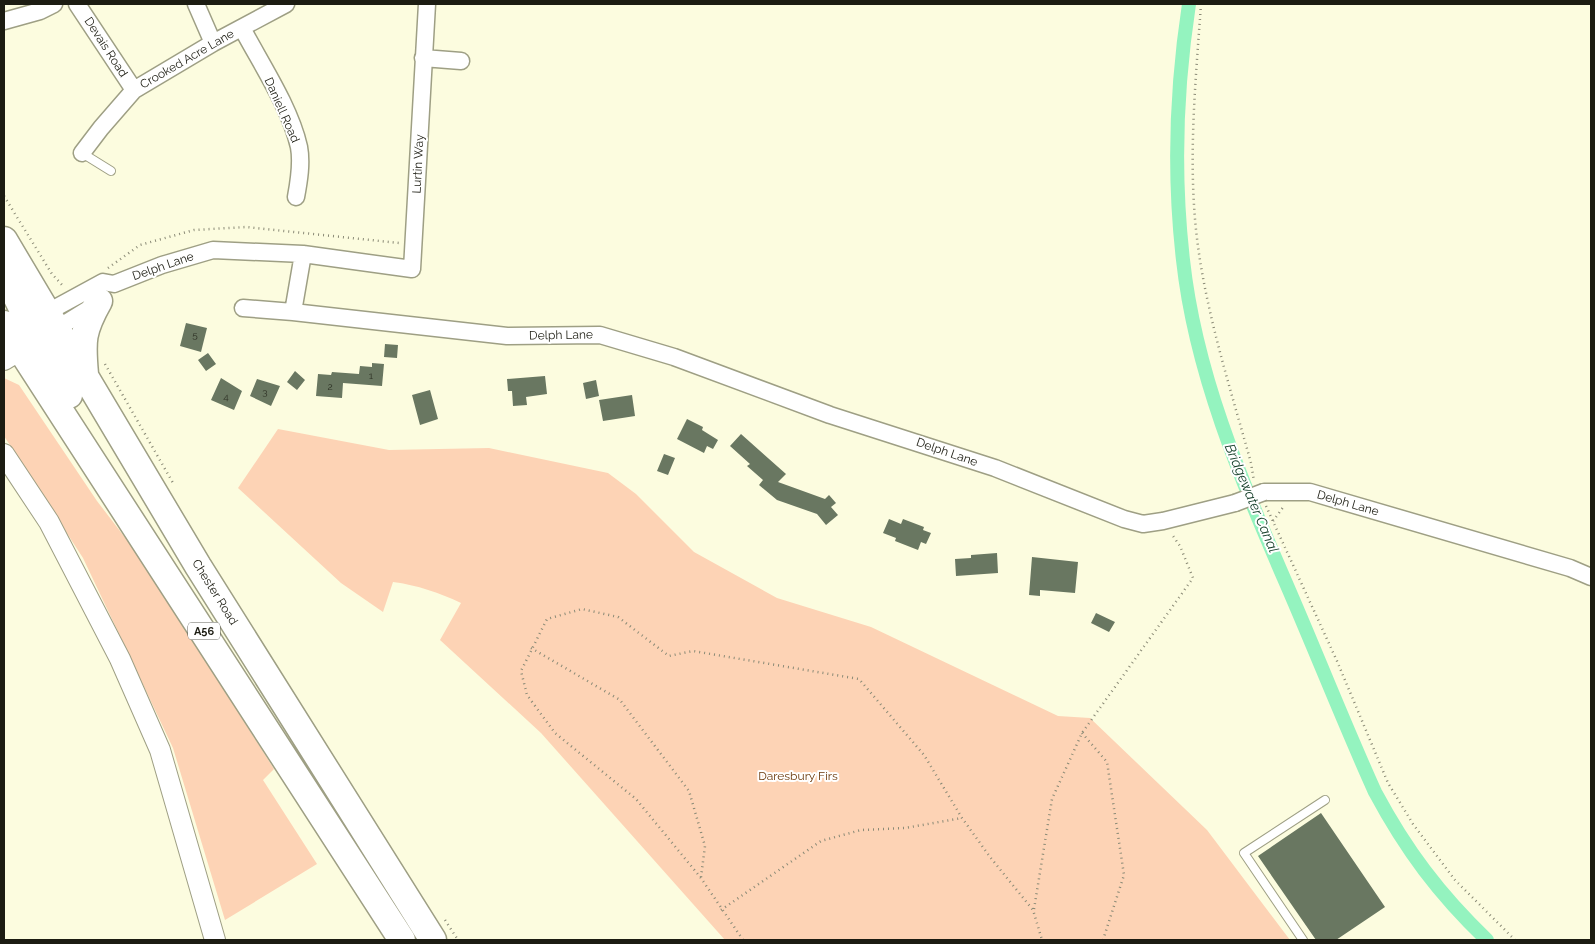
<svg xmlns="http://www.w3.org/2000/svg" width="1595" height="944" viewBox="0 0 1595 944" font-family="Raleway,sans-serif">
<style>
.green{fill:#fdd3b5}
.lines{fill:none;stroke-linecap:round;stroke-linejoin:round}
.canal{stroke:#94f3bf;stroke-width:14}
.building{fill:#697761}
.service-casing{stroke:#9e9f84;stroke-width:10}
.minor-casing{stroke:#9e9f84;stroke-width:19}
.tertiary-casing{stroke:#9e9f84;stroke-width:22}
.trunk-casing{stroke:#9e9f84;stroke-width:29}
.path{stroke:#8a8a76;stroke-width:2.5;stroke-dasharray:1 4;stroke-linecap:butt}
.service{stroke:#fff;stroke-width:8}
.minor{stroke:#fff;stroke-width:16}
.tertiary{stroke:#fff;stroke-width:20}
.trunk{stroke:#fff;stroke-width:26}
.minor-bridge-casing{stroke:#9e9f84;stroke-width:19;stroke-linecap:butt}
.minor-bridge{stroke:#fff;stroke-width:16}
.labels{text-anchor:middle;stroke-width:4;stroke-linejoin:round;paint-order:stroke}
.number-label{font-size:10px;fill:#2f3326}
.shield{fill:#fff;stroke:#606059;stroke-width:1}
.shield-label{font-size:11px;font-weight:bold;fill:#1c1c12}
.street-label{font-size:12px;fill:#1c1c12;stroke:#fff}
.park-label{font-size:12px;fill:#6a390c;stroke:#fff}
.water-label{font-size:14px;font-style:italic;fill:#17402b;stroke:#fff}
</style>
<rect width="100%" height="100%" fill="#fcfcdf"/>
<path class="green" d="M 4,378 L 19,385 L 97,501 L 143,561 L 274,769 L 263,780 L 317,864 L 225,920 L 173,748 L 83,558 L 4,436 Z
M 278,429 L 389,450 L 489,448 L 608,473 L 636,494 L 694,552 L 777,598 L 871,627 L 1058,716 L 1090,718 L 1207,830 L 1290,940 L 725,940 L 541,733 L 440,640 L 461,603 C 440,593 417,585 393,582 L 383,612 L 341,583 L 238,488 Z"/>
<g class="lines">
<path class="canal" d="M 1189,4 C 1176,89 1173,173 1183,260 C 1196,379 1245,488 1292,597 C 1320,662 1346,728 1375,792 C 1406,850 1439,894 1487,940"/>
</g>
<path class="building" d="M 186,323 L 207,328 L 201,352 L 180,346 Z
M 385,344 L 398,345 L 397,358 L 384,357 Z
M 208,353 L 216,364 L 206,371 L 198,360 Z
M 372,363 L 384,364 L 382,386 L 343,383 L 342,398 L 316,396 L 318,374 L 331,375 L 332,372 L 359,374 L 360,366 L 372,367 Z
M 295,371 L 305,380 L 297,390 L 287,382 Z
M 545,376 L 547,394 L 526,397 L 527,405 L 513,406 L 512,391 L 508,391 L 507,379 Z
M 221,378 L 242,391 L 234,410 L 211,400 Z
M 257,379 L 280,386 L 271,406 L 250,396 Z
M 596,380 L 599,396 L 586,399 L 583,383 Z
M 430,390 L 438,419 L 420,425 L 412,395 Z
M 632,395 L 635,416 L 603,421 L 599,400 Z
M 687,419 L 703,427 L 702,430 L 718,440 L 713,449 L 707,446 L 704,453 L 677,439 Z
M 741,434 L 786,474 L 778,482 L 825,499 L 829,495 L 836,503 L 831,507 L 838,515 L 826,525 L 817,514 L 777,500 L 759,485 L 763,480 L 747,466 L 750,464 L 730,446 Z
M 664,454 L 675,458 L 668,475 L 657,471 Z
M 889,519 L 901,524 L 903,519 L 924,527 L 923,530 L 931,533 L 926,544 L 921,542 L 918,550 L 895,541 L 896,538 L 883,533 Z
M 997,553 L 998,573 L 956,576 L 955,559 L 971,558 L 971,555 Z
M 1032,557 L 1078,562 L 1075,593 L 1040,590 L 1040,596 L 1029,595 Z
M 1096,613 L 1115,622 L 1109,632 L 1091,623 Z
M 1321,813 L 1385,907 L 1336,940 L 1316,940 L 1258,856 Z"/>
<g class="lines">
<g class="service-casing">
<path id="service" d="M 82,153 L 111,171
M 1303,940 L 1244,853 L 1325,800"/>
</g>
<g class="minor-casing">
<path id="minor" d="M 77,4 L 134,90
M 196,4 L 213,43
M 4,21 L 40,11 L 54,4
M 242,28 C 261,64 290,107 299,147 C 302,163 299,181 296,197
M 423,58 L 461,61
M 82,153 L 101,128 L 134,90 L 213,43 L 286,4
M 243,308 L 293,312 L 507,336 L 600,335 L 674,357 L 830,415 L 995,468 L 1124,519 L 1143,524 L 1163,521 L 1235,503
M 293,312 L 303,254
M 46,313 L 103,282 L 114,284 L 162,265 L 213,250 L 303,254 L 412,269 L 427,4
M 56,329 L 95,305
M 1264,492 L 1310,492 L 1570,568 L 1591,577"/>
</g>
<g class="tertiary-casing">
<path id="tertiary" d="M 4,360 L 32,343
M 4,454 L 49,522 L 120,659 L 160,750 L 215,940"/>
</g>
<g class="trunk-casing">
<path id="trunk" d="M 4,240 L 198,566 L 433,940
M 8,280 L 54,373 L 69,395
M 4,324 L 402,940
M 85,374 C 82,341 82,331 99,301"/>
</g>
<path class="path" d="M 1201,4 C 1196,76 1189,148 1195,219 C 1202,302 1229,383 1251,463 L 1254,481
M 4,196 L 52,274 L 64,287
M 108,268 L 140,245 L 194,230 L 246,227 L 399,243
M 105,364 L 173,483
M 1266,506 L 1337,661 L 1388,783 L 1413,824 L 1455,880 L 1515,940
M 1273,521 L 1284,506
M 531,648 L 620,700 L 689,791 L 705,846 L 701,877
M 1082,733 L 1107,762 L 1124,875 L 1103,940
M 1034,909 L 1052,799 L 1082,733 L 1193,578 L 1180,546 L 1171,533
M 721,910 L 821,841 L 861,830 L 905,828 L 962,818
M 445,920 L 458,940
M 743,940 L 701,878 L 636,799 L 555,733 L 527,695 L 521,671 L 547,619 L 582,609 L 618,617 L 669,656 L 693,651 L 859,679 L 924,755 L 962,818 L 990,857 L 1033,910 L 1042,940"/>
<use href="#service" class="service"/>
<use href="#minor" class="minor"/>
<use href="#tertiary" class="tertiary"/>
<use href="#trunk" class="trunk"/>
<g class="minor-bridge-casing">
<path id="minor-bridge" d="M 1235,503 L 1264,492"/>
</g>
<use href="#minor-bridge" class="minor-bridge"/>
</g>
<g class="labels">
<g class="number-label">
<text x="195" y="338">5</text>
<text x="371" y="379">1</text>
<text x="330" y="390">2</text>
<text x="265" y="395">3</text>
<text x="226" y="400">4</text>
</g>
<rect class="shield" x="188" y="622.5" width="32" height="17" rx="4"/>
<g class="shield-label">
<text x="204" y="635">A56</text>
</g>
<g class="street-label">
<text transform="translate(106 47) rotate(57)" y="4">Devais Road</text>
<text transform="translate(187 59) rotate(-30)" y="4">Crooked Acre Lane</text>
<text transform="translate(282 110) rotate(66)" y="4">Daniell Road</text>
<text transform="translate(418 164) rotate(-87)" y="4">Lurtin Way</text>
<text transform="translate(163 266) rotate(-19)" y="4">Delph Lane</text>
<text transform="translate(561 335) rotate(-1)" y="4">Delph Lane</text>
<text transform="translate(947 452) rotate(19)" y="4">Delph Lane</text>
<text transform="translate(1348 503) rotate(16)" y="4">Delph Lane</text>
<text transform="translate(215 592) rotate(58)" y="4">Chester Road</text>
</g>
<g class="park-label">
<text x="798" y="780">Daresbury Firs</text>
</g>
<g class="water-label">
<text transform="translate(1252 498) rotate(67)" y="5">Bridgewater Canal</text>
</g>
</g>
<rect width="1595" height="944" fill="none" stroke="#1c1c12" stroke-width="10"/>
</svg>
